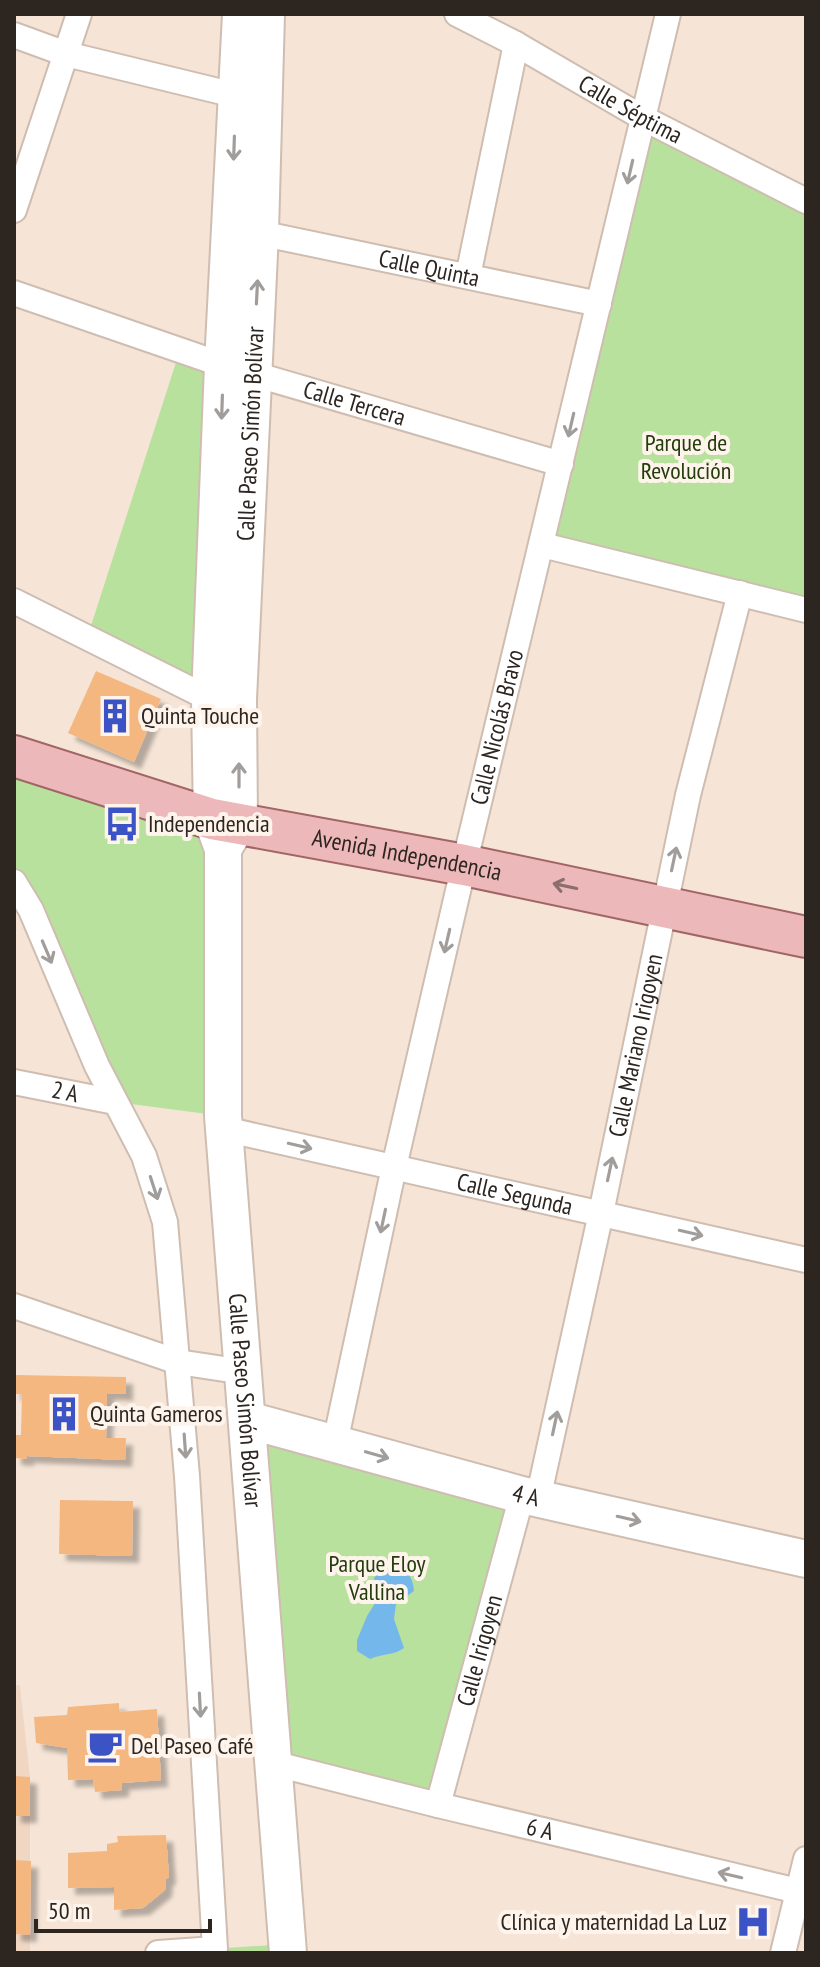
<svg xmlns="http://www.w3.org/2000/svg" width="820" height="1967" viewBox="0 0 820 1967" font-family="'PT Sans Narrow',sans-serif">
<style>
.built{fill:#efd7c4}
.green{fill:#b9e19e}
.water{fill:#74b8eb}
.building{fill:#f5b780;filter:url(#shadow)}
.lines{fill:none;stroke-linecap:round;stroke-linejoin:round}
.minor-casing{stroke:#cebdb0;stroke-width:28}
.secondary-casing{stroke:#cebdb0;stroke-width:40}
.primary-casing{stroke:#a26566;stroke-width:44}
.minor{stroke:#fff;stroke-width:24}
.secondary{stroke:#fff;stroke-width:36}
.primary{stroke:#edb8b9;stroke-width:40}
.oneway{stroke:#a09d9b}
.oneway2{stroke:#8c6e6c}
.labels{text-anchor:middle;stroke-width:8;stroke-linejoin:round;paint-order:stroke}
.street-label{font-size:24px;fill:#2c2520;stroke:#fef4eb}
.park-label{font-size:24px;fill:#223c0c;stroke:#fef4eb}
.poi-label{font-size:24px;fill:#2c2520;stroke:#fef4eb;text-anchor:start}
</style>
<defs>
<filter id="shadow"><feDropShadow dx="7" dy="7" stdDeviation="2" flood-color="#0004"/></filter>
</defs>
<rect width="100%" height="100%" fill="#f6e5d7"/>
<path class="built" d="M 14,1684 L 20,1686 L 30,1777 L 30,1953 L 14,1953 Z"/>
<path class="green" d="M 643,118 L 806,197 L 806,610 L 542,545 Z
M 180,350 L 223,365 L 210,699 L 87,638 Z
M 14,756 L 212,819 L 223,1116 L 115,1102 L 14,882 Z
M 248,1420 L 522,1495 L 438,1805 L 272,1763 Z
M 287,1944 L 288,1953 L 148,1953 Z"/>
<path class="water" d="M 389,1564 C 405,1567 413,1575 414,1591 L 396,1604 L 394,1619 L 404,1648 C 393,1656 383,1653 370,1659 L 357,1651 L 357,1640 L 367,1616 L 377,1600 L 374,1578 L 384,1566 Z"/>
<path class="building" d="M 96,671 L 161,699 L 134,762 L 68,733 Z
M 14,1375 L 126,1377 L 126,1394 L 107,1393 L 106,1438 L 126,1438 L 125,1460 L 27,1456 L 27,1459 L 14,1458 L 14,1435 L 21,1435 L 22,1394 L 14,1394 Z
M 60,1500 L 133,1501 L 132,1556 L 59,1554 Z
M 119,1703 L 119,1712 L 157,1709 L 161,1780 L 122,1783 L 122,1790 L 95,1792 L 93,1779 L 68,1780 L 67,1748 L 36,1743 L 34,1717 L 67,1715 L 68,1707 Z
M 14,1776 L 30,1777 L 30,1816 L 14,1816 Z
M 166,1835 L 169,1877 L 166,1879 L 165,1890 L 143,1908 L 114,1910 L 114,1887 L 68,1888 L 68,1853 L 107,1851 L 107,1844 L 118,1842 L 117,1836 Z
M 14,1860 L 31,1861 L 30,1935 L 14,1934 Z"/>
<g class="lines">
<g class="minor-casing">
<g id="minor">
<path id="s1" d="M 457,14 L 516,44 L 643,118 L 806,201"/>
<path d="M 14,35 L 66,54 L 251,99"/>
<path d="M 14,210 L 79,14"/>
<path id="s2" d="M 245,230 L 599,304"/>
<path d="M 468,276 L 516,44"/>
<path id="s3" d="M 14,293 L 223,365 L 561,464"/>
<path d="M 542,545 L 806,610"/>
<path d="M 14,601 L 210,699"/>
<path d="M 14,882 L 31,910 L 97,1066 L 144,1156 L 165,1222 L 187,1476 L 215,1949 L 158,1953"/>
<path id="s4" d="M 14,1082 L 115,1102"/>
<path id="s5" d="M 224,1129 L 806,1260"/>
<path d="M 14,1306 L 178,1362 L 244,1372"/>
<path id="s6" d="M 335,1443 L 394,1167 L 464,865 L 668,14"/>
<path id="s7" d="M 538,1499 L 601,1213 L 688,795 L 740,593"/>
<path id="s8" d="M 272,1763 L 438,1805 L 806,1893"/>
<path id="s9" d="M 438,1805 L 522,1495"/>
<path d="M 783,1953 L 806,1859"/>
</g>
</g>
<g class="secondary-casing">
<g id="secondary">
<path id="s10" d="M 241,14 L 223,365 L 210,699 L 212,819 L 223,849 L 223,1116 L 288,1953"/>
<path id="s11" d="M 224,847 L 239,823 L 238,699 L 260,232 L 266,14"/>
<path id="s12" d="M 248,1420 L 522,1495 L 806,1559"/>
</g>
</g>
<g class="primary-casing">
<g id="primary">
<path id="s13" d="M 14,756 L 212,819 L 464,865 L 806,937"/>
</g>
</g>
<use href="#minor" class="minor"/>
<use href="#secondary" class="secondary"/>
<use href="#primary" class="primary"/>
</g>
<defs><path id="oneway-shaft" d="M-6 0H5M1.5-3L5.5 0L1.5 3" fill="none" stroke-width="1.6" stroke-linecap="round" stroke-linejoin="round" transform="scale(2)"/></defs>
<g class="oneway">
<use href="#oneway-shaft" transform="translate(234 148) rotate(92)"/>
<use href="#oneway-shaft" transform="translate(630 172) rotate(103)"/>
<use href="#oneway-shaft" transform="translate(257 292) rotate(-87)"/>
<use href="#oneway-shaft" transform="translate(222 407) rotate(92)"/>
<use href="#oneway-shaft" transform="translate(571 425) rotate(103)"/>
<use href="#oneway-shaft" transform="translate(239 775) rotate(-90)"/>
<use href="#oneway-shaft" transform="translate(674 859) rotate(-78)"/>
<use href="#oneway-shaft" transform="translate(447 941) rotate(103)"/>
<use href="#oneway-shaft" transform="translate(47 952) rotate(67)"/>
<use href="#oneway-shaft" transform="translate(300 1146) rotate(13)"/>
<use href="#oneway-shaft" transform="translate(610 1169) rotate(-78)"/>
<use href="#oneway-shaft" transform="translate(154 1188) rotate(72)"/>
<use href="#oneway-shaft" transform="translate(383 1221) rotate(102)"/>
<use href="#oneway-shaft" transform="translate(691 1233) rotate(13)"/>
<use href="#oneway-shaft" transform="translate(555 1423) rotate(-78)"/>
<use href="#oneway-shaft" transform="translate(185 1446) rotate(86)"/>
<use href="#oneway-shaft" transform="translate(377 1455) rotate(16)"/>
<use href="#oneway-shaft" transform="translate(629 1519) rotate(13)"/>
<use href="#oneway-shaft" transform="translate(200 1705) rotate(87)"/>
<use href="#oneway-shaft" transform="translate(730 1875) rotate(-167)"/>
</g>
<use class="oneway2" href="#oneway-shaft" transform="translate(565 886) rotate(-168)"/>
<defs>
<g id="building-bare" transform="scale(2.76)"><path d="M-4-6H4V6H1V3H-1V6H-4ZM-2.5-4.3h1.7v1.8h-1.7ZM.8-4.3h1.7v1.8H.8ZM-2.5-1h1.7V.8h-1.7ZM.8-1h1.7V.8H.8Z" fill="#3c53c6" stroke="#fef4eb" stroke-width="2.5" paint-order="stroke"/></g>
<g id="bus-bare" transform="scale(2.76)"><path d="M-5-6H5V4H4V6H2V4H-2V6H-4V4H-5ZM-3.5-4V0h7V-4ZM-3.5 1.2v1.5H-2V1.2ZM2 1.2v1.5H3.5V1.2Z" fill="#3c53c6" stroke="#fef4eb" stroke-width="2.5" paint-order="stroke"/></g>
<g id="cafe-bare" transform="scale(2.76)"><path d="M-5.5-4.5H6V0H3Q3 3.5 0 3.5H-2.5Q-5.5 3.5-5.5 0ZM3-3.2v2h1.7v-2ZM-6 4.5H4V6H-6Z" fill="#3c53c6" stroke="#fef4eb" stroke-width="2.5" paint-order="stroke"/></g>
<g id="hospital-bare" transform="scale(2.76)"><path d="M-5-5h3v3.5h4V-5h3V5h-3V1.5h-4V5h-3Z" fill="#3c53c6" stroke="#fef4eb" stroke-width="2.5" paint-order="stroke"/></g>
</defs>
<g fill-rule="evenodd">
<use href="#building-bare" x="115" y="716"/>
<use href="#bus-bare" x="122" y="824"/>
<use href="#building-bare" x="64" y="1414"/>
<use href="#cafe-bare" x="105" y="1746"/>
<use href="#hospital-bare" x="753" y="1922"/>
</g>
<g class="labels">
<g class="street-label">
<text dy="8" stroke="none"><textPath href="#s1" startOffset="198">Calle Séptima</textPath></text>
<text dy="8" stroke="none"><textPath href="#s2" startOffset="188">Calle Quinta</textPath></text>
<text dy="8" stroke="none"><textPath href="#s3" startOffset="358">Calle Tercera</textPath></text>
<text dy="8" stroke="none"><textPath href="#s11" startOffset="418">Calle Paseo Simón Bolívar</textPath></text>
<text dy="8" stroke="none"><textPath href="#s6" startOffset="734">Calle Nicolás Bravo</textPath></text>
<text dy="8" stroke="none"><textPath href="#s13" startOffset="406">Avenida Independencia</textPath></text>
<text dy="8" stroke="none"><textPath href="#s7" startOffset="464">Calle Mariano Irigoyen</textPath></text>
<text dy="8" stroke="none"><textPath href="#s4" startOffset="52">2 A</textPath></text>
<text dy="8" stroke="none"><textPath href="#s5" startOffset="298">Calle Segunda</textPath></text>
<text dy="8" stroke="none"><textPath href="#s10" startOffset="1390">Calle Paseo Simón Bolívar</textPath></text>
<text dy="8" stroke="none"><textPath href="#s12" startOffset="288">4 A</textPath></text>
<text dy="8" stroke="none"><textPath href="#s9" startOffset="160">Calle Irigoyen</textPath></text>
<text dy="8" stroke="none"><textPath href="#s8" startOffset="276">6 A</textPath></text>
</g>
<g class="park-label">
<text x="686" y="451">Parque de<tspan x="686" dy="28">Revolución</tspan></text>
<text x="377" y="1572">Parque Eloy<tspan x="377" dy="28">Vallina</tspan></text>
</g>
<g class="poi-label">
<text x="141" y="724">Quinta Touche</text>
<text x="148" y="832">Independencia</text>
<text x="90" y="1422">Quinta Gameros</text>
<text x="131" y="1754">Del Paseo Café</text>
<text x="727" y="1930" text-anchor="end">Clínica y maternidad La Luz</text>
</g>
</g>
<rect width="820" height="1967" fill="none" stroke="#2c2520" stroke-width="32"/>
<path d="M36 1919v12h174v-12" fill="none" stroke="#2c2520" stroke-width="4"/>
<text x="48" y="1919" font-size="24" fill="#2c2520" stroke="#fef4eb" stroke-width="6" paint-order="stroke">50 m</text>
</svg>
